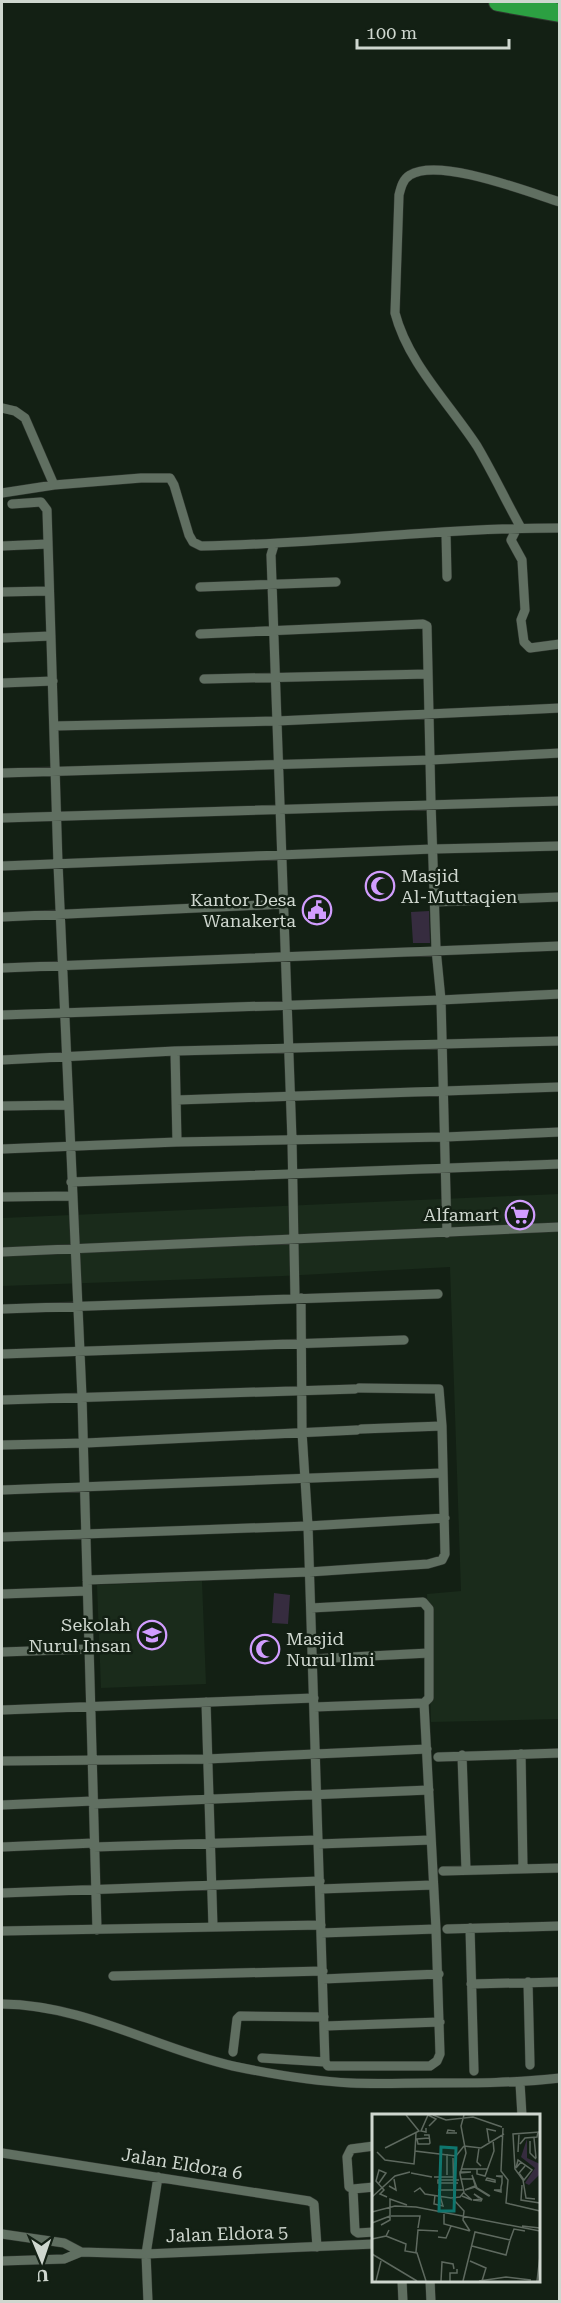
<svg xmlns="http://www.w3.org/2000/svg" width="561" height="2303" viewBox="0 0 561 2303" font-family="'Roboto Serif',serif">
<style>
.built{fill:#1a2b1b}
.park{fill:#362c3f}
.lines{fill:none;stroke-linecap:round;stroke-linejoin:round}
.minor-casing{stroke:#2f362f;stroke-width:10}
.motorway-casing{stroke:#2f362f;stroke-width:20}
.minor{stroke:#606f61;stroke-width:9}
.motorway{stroke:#2ca042;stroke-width:18}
.labels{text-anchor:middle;stroke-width:5;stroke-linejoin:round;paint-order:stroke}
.poi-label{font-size:18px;fill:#cfd7cf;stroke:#132014;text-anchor:end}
.street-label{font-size:18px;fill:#cfd7cf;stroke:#132014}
.inset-road{fill:none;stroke:#5e695f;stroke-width:1.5}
.view{fill:#0f766e;fill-opacity:0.15;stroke:#0f766e;stroke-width:3}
.inset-edge{fill:none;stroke:#cfd7cf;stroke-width:3}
</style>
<rect width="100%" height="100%" fill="#132014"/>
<path class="built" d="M 559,1194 L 559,1719 L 431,1722 L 427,1594 L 461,1591 L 450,1267 L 283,1276 L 2,1286 L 2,1218 Z
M 202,1581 L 206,1684 L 101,1688 L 97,1585 Z"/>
<path class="park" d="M 429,911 L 430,943 L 413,943 L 411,912 Z
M 274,1593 L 290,1595 L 288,1624 L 272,1623 Z"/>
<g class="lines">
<g class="minor-casing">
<path id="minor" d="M 2,408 L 15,411 L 25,418 L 54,485
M 2,493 L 54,485 L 141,478 L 170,478 L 174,485 L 189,535 L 193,542 L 201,546 C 320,544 440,528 560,528
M 12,504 L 41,502 L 47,510 L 58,864 L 82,1397 L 97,1930
M 517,528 L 511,540 L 522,560 L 525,610 L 521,620 L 524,642 L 530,648 L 560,644
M 521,528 C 506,501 493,473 477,446 C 449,403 408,363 395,313 L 399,195 C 401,187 403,179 410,175 C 439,157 528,192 560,202
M 446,533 L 447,577
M 274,545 L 271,555 L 292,1140 L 295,1298
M 2,546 L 48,544
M 200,587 L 336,582
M 2,592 L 48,591
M 200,634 L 423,624 L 427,626 L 431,804 L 436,949 L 441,1000 L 447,1233
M 2,638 L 51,636
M 204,679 L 428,674
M 2,683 L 53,681
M 54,726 L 277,721 L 560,708
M 2,773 L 431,760 L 560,753
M 2,818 L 560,801
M 2,866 L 433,849 L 560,846
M 434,902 L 560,897
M 2,917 L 284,904
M 2,968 L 560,946
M 2,1015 L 441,1000 L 560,994
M 175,1051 L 177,1142
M 2,1060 L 175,1051 L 560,1041
M 177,1100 L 560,1087
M 2,1106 L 68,1105
M 2,1149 L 177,1142 L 445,1137 L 560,1132
M 71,1182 L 560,1164
M 2,1197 L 72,1196
M 2,1252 L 560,1227
M 301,1298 L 302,1432 L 308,1526 L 325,2062 L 328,2066 L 430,2066 L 437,2061 L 440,2054 L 436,1929
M 2,1309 L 438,1294
M 2,1354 L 404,1340
M 2,1400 L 355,1389
M 361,1429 L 442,1426
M 2,1445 L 86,1443 L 357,1430
M 2,1490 L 443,1473
M 2,1537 L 308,1526 L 445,1518
M 87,1580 L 309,1572 L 428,1564 L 442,1560 L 445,1554 L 442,1426 L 439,1389 L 359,1388
M 2,1594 L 87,1591
M 311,1608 L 423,1602 L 429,1609 L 429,1698 L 424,1703 L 436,1929 L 321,1933
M 2,1652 L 89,1649
M 312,1659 L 429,1653
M 206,1702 L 213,1927
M 314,1707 L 424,1703
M 2,1710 L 314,1698
M 521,1754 L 523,1869
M 462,1755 L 466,1870
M 438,1757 L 560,1753
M 2,1761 L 207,1759 L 427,1749
M 93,1804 L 429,1790
M 2,1805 L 93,1801
M 318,1844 L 431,1840
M 2,1847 L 94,1843
M 94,1847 L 318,1840
M 443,1871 L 560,1868
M 320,1889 L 433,1885
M 2,1893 L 320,1881
M 470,1928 L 474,2071
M 447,1929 L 560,1926
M 2,1931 L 321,1925
M 113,1976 L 323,1971
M 323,1979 L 439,1974
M 528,1982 L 530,2065
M 471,1984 L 560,1982
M 2,2004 C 86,2005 154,2048 233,2066 C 271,2074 312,2081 351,2083 C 378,2084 405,2083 432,2083 C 475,2083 517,2083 560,2078
M 325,2026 L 440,2022
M 233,2052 L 237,2019 L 240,2016 L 324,2017
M 262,2058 L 325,2062
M 520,2083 L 522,2116
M 374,2146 L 351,2149 L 347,2157 L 349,2187 L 353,2189 L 374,2187
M 2,2153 L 309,2201 L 314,2204 L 317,2247
M 353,2189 L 355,2231 L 358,2233 L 374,2232
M 2,2234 L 64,2243 L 81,2252
M 2,2261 L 64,2259 L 81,2252 L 146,2254 L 374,2244
M 402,2280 L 403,2302
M 430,2280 L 431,2302
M 148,2302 L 146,2254 L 158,2177"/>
</g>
<g class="motorway-casing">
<path id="motorway" d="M 498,2 L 560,13"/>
</g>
<use href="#minor" class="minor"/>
<use href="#motorway" class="motorway"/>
</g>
<defs>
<g id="mosque-ring" transform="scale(1.5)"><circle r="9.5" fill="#132014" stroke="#d19dfe" stroke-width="1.5"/><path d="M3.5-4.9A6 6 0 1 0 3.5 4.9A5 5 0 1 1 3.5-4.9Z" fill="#d19dfe"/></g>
<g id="civic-ring" transform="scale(1.5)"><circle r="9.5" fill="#132014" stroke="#d19dfe" stroke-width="1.5"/><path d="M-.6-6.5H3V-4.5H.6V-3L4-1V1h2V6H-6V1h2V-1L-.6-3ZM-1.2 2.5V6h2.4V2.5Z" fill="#d19dfe"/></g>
<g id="supermarket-ring" transform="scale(1.5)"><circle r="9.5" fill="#132014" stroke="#d19dfe" stroke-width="1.5"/><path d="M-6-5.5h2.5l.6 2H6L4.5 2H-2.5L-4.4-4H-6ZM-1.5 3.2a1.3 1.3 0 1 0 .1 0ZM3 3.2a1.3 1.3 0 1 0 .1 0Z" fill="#d19dfe"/></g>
<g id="school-ring" transform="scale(1.5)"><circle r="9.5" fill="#132014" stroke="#d19dfe" stroke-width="1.5"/><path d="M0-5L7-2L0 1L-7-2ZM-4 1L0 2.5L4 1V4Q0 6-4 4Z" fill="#d19dfe"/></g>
</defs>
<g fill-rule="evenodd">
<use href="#mosque-ring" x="380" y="886"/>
<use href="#civic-ring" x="317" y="910"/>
<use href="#supermarket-ring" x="520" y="1215"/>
<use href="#school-ring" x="152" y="1635"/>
<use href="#mosque-ring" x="265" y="1649"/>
</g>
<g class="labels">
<g class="poi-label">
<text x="401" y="882" text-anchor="start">Masjid<tspan x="401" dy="21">Al-Muttaqien</tspan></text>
<text x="296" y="906">Kantor Desa<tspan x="296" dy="21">Wanakerta</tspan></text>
<text x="499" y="1221">Alfamart</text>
<text x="131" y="1631">Sekolah<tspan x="131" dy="21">Nurul Insan</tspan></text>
<text x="286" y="1645" text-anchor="start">Masjid<tspan x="286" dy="21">Nurul Ilmi</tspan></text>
</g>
<g class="street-label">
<text transform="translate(182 2164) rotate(9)" y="6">Jalan Eldora 6</text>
<text transform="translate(227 2234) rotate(-2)" y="6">Jalan Eldora 5</text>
</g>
</g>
<g transform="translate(372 2114)">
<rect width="168" height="168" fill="#132014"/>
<path d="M 155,25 L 155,44 L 168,50 L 168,60 L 157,71 L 153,69 L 163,54 L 149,43 Z" fill="#362c3f"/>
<path class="inset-road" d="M 61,1 L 74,6 L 101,3 L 130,13M 54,14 L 54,18 L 49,17 L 56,1 L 64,5 L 57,12M 131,14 L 129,57 L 136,66 L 134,89 L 138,90M 83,17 L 76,16 L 75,19 L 85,19M 44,19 L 43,37 L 84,42 L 92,32M 52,21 L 57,21 L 58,29 L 57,30 L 46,30 L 45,25 L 57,24M 162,24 L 164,44M 158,27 L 158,39 L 164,45M 117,28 L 115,15 L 124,17M 148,30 L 153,24 L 165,23 L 166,18M 92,32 L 109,34 L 132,20M 13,34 L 47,17 L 34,1M 107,34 L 105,48 L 109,52M 5,38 L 13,46 L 42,50 L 43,37M 146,38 L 147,20M 75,40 L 75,61M 81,44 L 82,83M 149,48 L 144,54 L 146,46 L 160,56 L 152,66 L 147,59 L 153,52M 89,55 L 115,55M 105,55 L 105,60 L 113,62 L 122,37 L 121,26M 39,59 L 60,63M 88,59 L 99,58 L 88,58 L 88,60 L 89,65 L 101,65M 62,63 L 82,63M 115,64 L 123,66 L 123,68 L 114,66 ZM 7,69 L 14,59 L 7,56 L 4,67 L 12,76 L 8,80 L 15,83M 86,69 L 66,69 L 66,66 L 87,66M 150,71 L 149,86 L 168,89M 17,72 L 24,76 L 22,65M 103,72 L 93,76 L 103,73M 66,76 L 91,76M 129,76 L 122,76 L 129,78 L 129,73 L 130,69 L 130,62 L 124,62 L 130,63M 42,78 L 48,74 L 53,80 L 79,84 L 88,83 L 92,78 L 88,60 L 94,39 L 89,12 L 92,1M 63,81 L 62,90 L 71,92 L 68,82M 90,82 L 100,86 L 92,79M 117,82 L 104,74 L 100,61 L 105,74 L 118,82M 0,83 L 23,62 L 38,58M 107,84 L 102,80 L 110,85 L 109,87 L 101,86 L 110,85M 81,85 L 92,97 L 91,106 L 98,117M 163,85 L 154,84 L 151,66 L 143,55 L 141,20 L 168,18M 138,90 L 168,97M 0,98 L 23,92 L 44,93 L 168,117M 72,100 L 72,110 L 98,117M 19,102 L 48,102 L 46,114M 0,109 L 18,102M 9,111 L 18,106 L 18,85 L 35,91M 150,112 L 168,114M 14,122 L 34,130 L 33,137 L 45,139 L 54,167M 66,123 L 74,124 L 79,112M 0,125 L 14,122 L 17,116M 100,132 L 134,141 L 138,126M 44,138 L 46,116 L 66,117M 0,140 L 45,167M 98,147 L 114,154 L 110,167M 4,167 L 9,147M 69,167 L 70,148 L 81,150 L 82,155M 78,167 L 78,159 L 85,159 L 85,155M 91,167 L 103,118 L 138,126 L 142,115 L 153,117M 107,167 L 134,163 L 159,166M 165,167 L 168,142"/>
<path class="view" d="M 69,33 L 84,34 L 82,97 L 67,97 Z"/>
<rect width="168" height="168" class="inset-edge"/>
</g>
<rect width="561" height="2303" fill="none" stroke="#cfd7cf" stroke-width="6"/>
<g transform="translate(42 2261) rotate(178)" stroke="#132014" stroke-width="4.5" paint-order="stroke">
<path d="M0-4.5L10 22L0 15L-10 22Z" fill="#cfd7cf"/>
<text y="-9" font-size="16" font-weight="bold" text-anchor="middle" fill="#cfd7cf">U</text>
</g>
<path d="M357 39v9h152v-9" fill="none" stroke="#cfd7cf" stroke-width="3"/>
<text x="366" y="39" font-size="18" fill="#cfd7cf" stroke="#132014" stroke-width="4.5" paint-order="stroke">100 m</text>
</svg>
